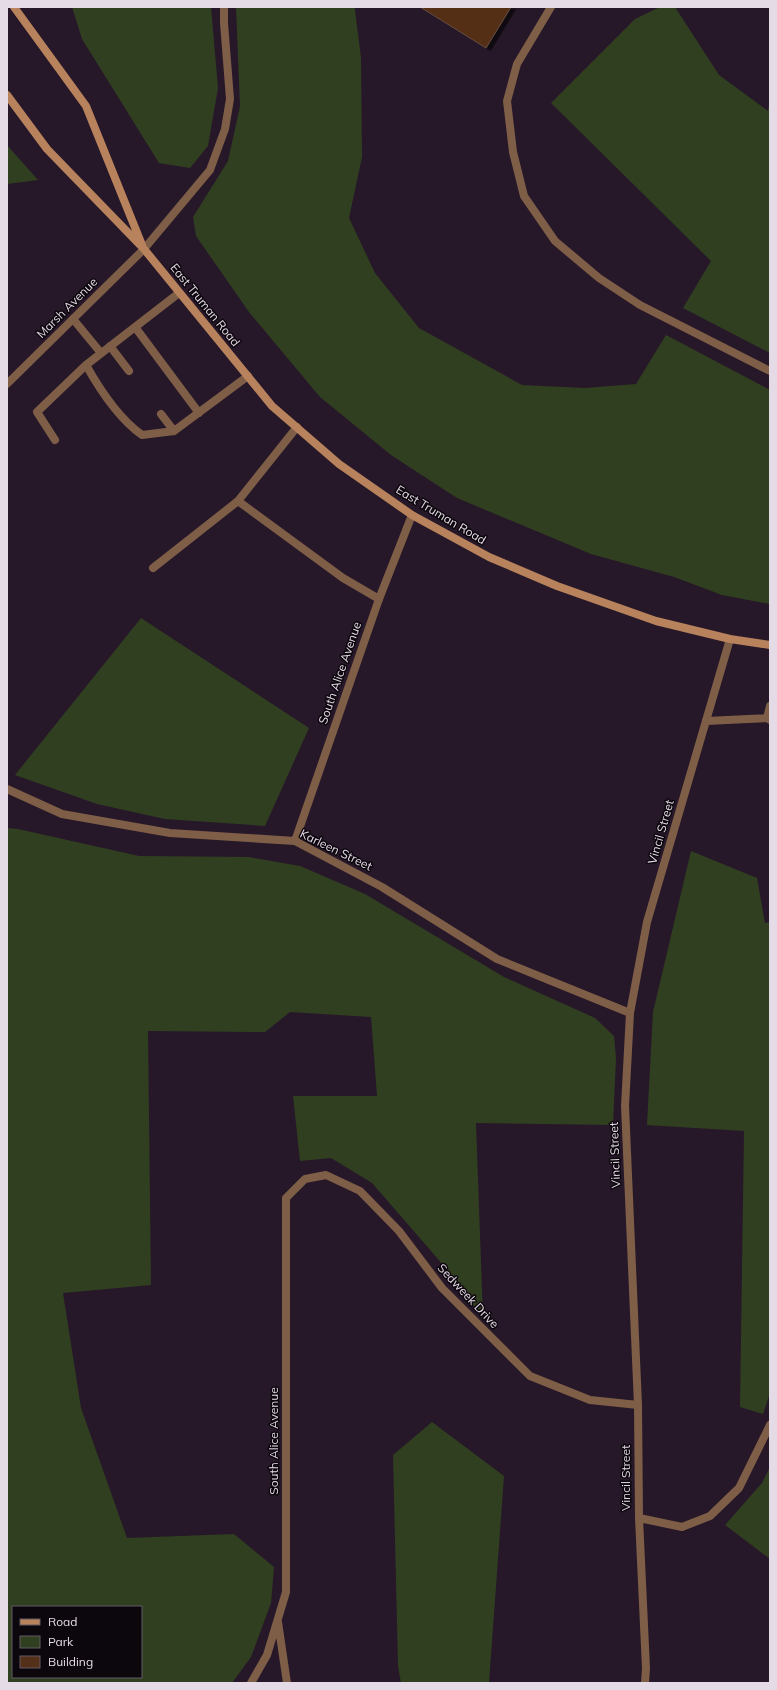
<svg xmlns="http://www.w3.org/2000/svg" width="777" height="1690" viewBox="0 0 777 1690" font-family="Mulish,sans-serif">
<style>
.green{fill:#313f21;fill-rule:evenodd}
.building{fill:#542f19;stroke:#644d3f;filter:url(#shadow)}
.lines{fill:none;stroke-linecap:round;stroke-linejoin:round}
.service{stroke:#7f5e47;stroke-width:8}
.minor{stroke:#7f5e47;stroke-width:8}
.secondary{stroke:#b7825c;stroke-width:8}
.labels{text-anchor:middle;stroke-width:3;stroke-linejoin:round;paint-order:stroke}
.street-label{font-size:12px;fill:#e5dbe7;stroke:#0c060d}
</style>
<defs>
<filter id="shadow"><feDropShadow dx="4.5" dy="2.5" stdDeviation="0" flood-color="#0009"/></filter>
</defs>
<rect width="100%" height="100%" fill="#261829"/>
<path class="green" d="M 72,7 L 211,7 L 218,88 L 208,146 L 190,168 L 159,163 L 82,39 Z
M 236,7 L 355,7 L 355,10 L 361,58 L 362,157 L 349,218 L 375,273 L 419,328 L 522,385 L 585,388 L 636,384 L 666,335 L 770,390 L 770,604 L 722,595 L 674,577 L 591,554 L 457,498 L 391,455 L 320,397 L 249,312 L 196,236 L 193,217 L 228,161 L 240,106 Z
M 660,7 L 675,7 L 719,75 L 768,111 L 770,98 L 770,353 L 683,308 L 711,261 L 551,103 L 635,19 Z
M 7,145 L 38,180 L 7,184 Z
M 141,618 L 309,728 L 265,826 L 165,819 L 97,804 L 15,775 Z
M 7,828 L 18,829 L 139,856 L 249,857 L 300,866 L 365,894 L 504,977 L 595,1018 L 614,1036 L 616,1058 L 613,1125 L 476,1123 L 483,1318 L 438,1259 L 372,1183 L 331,1158 L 300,1161 L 293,1096 L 377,1096 L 371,1017 L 290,1012 L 265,1032 L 148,1031 L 151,1285 L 63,1293 L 81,1408 L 127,1538 L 234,1534 L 274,1567 L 271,1603 L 251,1657 L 232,1683 L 7,1683 ZM 13,1607 L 141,1607 L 141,1677 L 13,1677 Z
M 691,851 L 757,878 L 765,923 L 770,922 L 770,1393 L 763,1414 L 740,1407 L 744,1131 L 647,1125 L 653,1012 Z
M 432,1422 L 504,1476 L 489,1683 L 401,1683 L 398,1666 L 393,1455 Z
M 770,1467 L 770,1559 L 725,1525 L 762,1483 Z"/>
<path class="building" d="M 420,7 L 511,7 L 486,48 Z"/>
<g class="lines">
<path class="service" d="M 551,7 L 517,64 L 507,101 L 513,152 L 524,196 L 555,241 L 599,278 L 640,305 L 770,371
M 144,249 L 210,170 L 225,129 L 230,99 L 224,23 L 224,7
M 73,319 L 101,353
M 135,327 L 199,413
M 110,346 L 129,371
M 86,365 C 100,390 118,418 142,435 L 174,431 L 248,376
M 161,414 L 174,431
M 55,440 L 37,412 L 86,365 L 179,293
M 238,501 L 343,578 L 379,599
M 153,568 L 238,501 L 297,427
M 770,706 L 767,718 L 770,720
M 706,721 L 767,718"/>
<path class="minor" d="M 7,384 L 144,249
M 7,789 L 62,814 L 170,833 L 295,841 L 382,887 L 497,959 L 630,1013
M 295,841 L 379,599 L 412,515
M 639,1518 L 682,1527 L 710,1516 L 739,1488 L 770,1425
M 278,1622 L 287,1683
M 251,1683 L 267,1655 L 286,1592 L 286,1198 L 305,1179 L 326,1175 L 360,1191 L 399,1231 L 442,1288 L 530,1376 L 590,1400 L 638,1405
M 645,1683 L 646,1668 L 639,1518 L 638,1405 L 625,1106 L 630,1013 L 647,922 L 730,639"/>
<path class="secondary" d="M 14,7 L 86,106 L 142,245
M 7,95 L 47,149 L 144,249 L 272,406 L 339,464 L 412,515 L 489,557 L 557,586 L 656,621 L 730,639 L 770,645"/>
</g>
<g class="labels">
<g class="street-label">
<text transform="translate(205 305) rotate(51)" y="4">East Truman Road</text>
<text transform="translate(67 308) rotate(-45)" y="4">Marsh Avenue</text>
<text transform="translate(441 515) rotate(31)" y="4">East Truman Road</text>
<text transform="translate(340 673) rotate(-71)" y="4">South Alice Avenue</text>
<text transform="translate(661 832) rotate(-74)" y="4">Vincil Street</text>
<text transform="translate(336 850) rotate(26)" y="4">Karleen Street</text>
<text transform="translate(615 1155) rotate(-92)" y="4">Vincil Street</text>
<text transform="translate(468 1296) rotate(47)" y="4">Sedweek Drive</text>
<text transform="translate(274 1441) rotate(-90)" y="4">South Alice Avenue</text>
<text transform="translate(626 1478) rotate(-90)" y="4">Vincil Street</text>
</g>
</g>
<rect width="777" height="1690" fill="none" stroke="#e5dbe7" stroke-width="16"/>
<rect x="12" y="1606" width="130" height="72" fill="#0c060d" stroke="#635b64"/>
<rect x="20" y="1619" width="20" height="6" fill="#b7825c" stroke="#635b64"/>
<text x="48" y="1626" font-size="12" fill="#e5dbe7">Road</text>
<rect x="20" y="1636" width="20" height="12" fill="#313f21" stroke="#635b64"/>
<text x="48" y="1646" font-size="12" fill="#e5dbe7">Park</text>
<rect x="20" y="1656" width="20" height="12" fill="#542f19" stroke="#635b64"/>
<text x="48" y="1666" font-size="12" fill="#e5dbe7">Building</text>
</svg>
